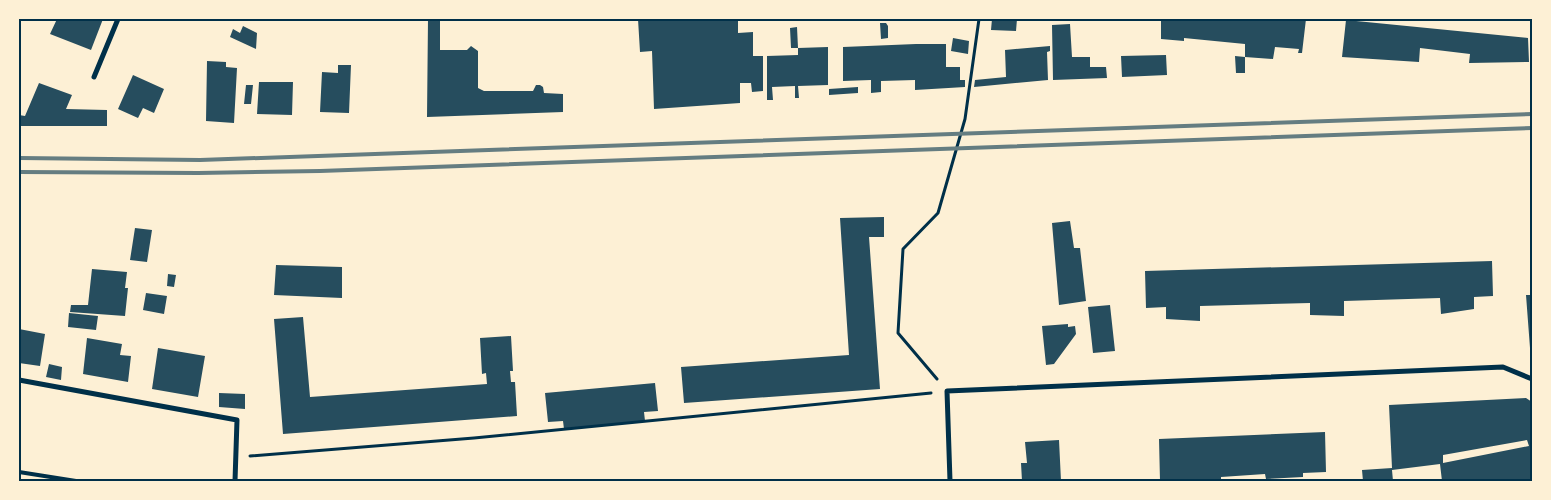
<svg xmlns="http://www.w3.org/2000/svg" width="1551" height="500" viewBox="0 0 1551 500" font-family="Barlow,sans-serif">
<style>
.building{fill:#264d5e;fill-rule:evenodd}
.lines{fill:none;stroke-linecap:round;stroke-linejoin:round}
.path{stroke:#003049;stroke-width:3}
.service{stroke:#003049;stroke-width:4}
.minor{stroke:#003049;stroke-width:5}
.rail{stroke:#657d81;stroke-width:4}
.neatline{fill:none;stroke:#003049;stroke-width:2}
</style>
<rect width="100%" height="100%" fill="#fdf0d5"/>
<path class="building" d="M 57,19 L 103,19 L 91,50 L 50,34 Z
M 428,19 L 440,19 L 440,50 L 467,50 L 471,46 L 478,51 L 478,88 L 484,91 L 533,91 L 536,85 L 540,85 L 543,87 L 544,93 L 563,94 L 563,112 L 427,117 Z
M 638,19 L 738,19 L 738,33 L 753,32 L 753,56 L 763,56 L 763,91 L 752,92 L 751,83 L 740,83 L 740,103 L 654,109 L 652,51 L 640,52 Z
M 992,19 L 1017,19 L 1016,31 L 991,30 Z
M 1161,19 L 1306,19 L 1302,53 L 1298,53 L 1299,49 L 1275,47 L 1273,59 L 1245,57 L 1245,44 L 1184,38 L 1184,41 L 1161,39 Z
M 1346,20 L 1528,38 L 1529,62 L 1469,63 L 1470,54 L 1420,48 L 1419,62 L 1342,57 Z
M 880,23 L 886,23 L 888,26 L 888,38 L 881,39 Z
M 1070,24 L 1072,57 L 1090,57 L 1090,67 L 1106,67 L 1107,78 L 1053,80 L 1052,25 Z
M 243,26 L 257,33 L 256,49 L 230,37 L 233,29 L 240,33 Z
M 797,27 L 798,48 L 791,48 L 790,28 Z
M 953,38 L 969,41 L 968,54 L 951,51 Z
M 916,44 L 946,44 L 946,67 L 960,67 L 960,80 L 965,80 L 965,87 L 915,90 L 915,80 L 881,81 L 881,92 L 871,93 L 871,80 L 843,81 L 843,47 Z
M 1050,46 L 1050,51 L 1047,52 L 1048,80 L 974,87 L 975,80 L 1006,77 L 1005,50 Z
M 828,47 L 828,85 L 798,86 L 799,98 L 795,98 L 795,86 L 772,87 L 773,100 L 767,100 L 767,56 L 798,55 L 798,48 Z
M 1166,55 L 1167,75 L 1122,77 L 1121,56 Z
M 1235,56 L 1245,57 L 1245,73 L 1236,73 Z
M 207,61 L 226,62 L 226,67 L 237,68 L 234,123 L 206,121 Z
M 338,65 L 351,65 L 349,113 L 320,112 L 322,72 L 338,73 Z
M 133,75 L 164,89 L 154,113 L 143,108 L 138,118 L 118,109 Z
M 259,82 L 293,82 L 292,115 L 257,114 Z
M 39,83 L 72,95 L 66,109 L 107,110 L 107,126 L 19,126 L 19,115 L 25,116 Z
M 246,85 L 253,85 L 251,104 L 244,104 Z
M 858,87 L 858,93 L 829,95 L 829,89 Z
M 884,217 L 884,237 L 869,237 L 880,389 L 684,403 L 681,367 L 849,355 L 840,218 Z
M 1070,221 L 1074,248 L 1080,248 L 1086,301 L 1059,305 L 1052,223 Z
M 135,228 L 152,230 L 147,262 L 130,260 Z
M 1492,261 L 1493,296 L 1474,297 L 1474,309 L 1441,314 L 1440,298 L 1344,301 L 1344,316 L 1310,315 L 1310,303 L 1200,306 L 1200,321 L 1166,319 L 1166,307 L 1146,308 L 1145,271 Z
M 276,265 L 342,267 L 342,298 L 274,295 Z
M 92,269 L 127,272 L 125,288 L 128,288 L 125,316 L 70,312 L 71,305 L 88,305 Z
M 168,274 L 176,275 L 174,287 L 167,286 Z
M 146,293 L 167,296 L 164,314 L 143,310 Z
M 1526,295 L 1532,295 L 1532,347 L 1530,348 Z
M 1110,305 L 1115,351 L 1093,353 L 1088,307 Z
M 69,313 L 98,316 L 96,330 L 68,327 Z
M 303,317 L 310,397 L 487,384 L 486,373 L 482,374 L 480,338 L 511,336 L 513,371 L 510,371 L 511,382 L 515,382 L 517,416 L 283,434 L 274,319 Z
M 1068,324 L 1068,327 L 1075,326 L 1076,334 L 1054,364 L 1046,365 L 1042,326 Z
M 19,329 L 45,334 L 40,366 L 19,363 Z
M 87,338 L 122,344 L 120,355 L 131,356 L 128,382 L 83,374 Z
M 158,348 L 205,356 L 198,397 L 152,389 Z
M 49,364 L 62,367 L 61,380 L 46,377 Z
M 655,383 L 658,411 L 644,412 L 645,421 L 564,429 L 563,421 L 548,422 L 545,393 Z
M 219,393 L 245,394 L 245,409 L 219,407 Z
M 1526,398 L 1532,402 L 1532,481 L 1442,481 L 1440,464 L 1392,470 L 1393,481 L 1363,481 L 1362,470 L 1392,468 L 1389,405 ZM 1527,440 L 1529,446 L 1443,463 L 1443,455 Z
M 1325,432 L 1326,472 L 1303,473 L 1303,477 L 1266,479 L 1265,474 L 1221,477 L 1221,481 L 1160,481 L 1159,439 Z
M 1059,440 L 1061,481 L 1022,481 L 1021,463 L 1027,463 L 1025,442 Z"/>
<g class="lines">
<path class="path" d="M 937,379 L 898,333 L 903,249 L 938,213 L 965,119 L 979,19
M 250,456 L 474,438 L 931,393"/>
<path class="service" d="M 19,472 L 76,481"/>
<path class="minor" d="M 94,77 L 118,19
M 19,380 L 237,420 L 235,481
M 950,481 L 947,391 L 1503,367 L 1532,379"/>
<path class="rail" d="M 19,158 L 200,160 L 1532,114
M 19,172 L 198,173 L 320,171 L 1532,128"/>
</g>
<rect width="1551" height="500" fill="none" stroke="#fdf0d5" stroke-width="40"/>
<rect x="20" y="20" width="1511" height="460" class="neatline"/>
</svg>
